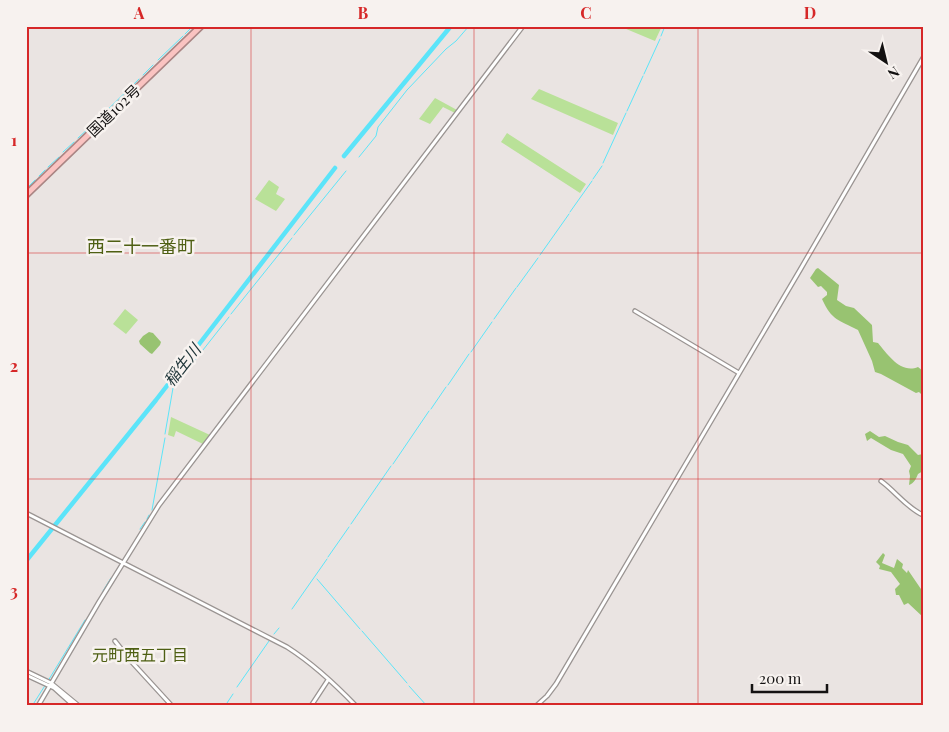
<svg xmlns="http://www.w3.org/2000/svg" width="949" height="732" viewBox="0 0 949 732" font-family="'Playfair Display','Noto Sans JP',serif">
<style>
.green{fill:#b9e198}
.forest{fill:#98c371}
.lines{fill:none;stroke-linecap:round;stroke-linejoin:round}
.stream{stroke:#5ce4f9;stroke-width:1}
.river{stroke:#5ce4f9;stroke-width:4.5}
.minor-casing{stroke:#9a9492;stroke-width:5.5}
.highway-casing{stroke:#aa8584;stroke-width:8}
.minor{stroke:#fff;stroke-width:3}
.highway{stroke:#fac3c1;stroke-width:5}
.grid{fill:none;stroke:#d62828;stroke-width:1;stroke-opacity:0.55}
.labels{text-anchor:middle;stroke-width:5;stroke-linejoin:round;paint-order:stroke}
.street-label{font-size:15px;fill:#141212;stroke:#f7f2ef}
.water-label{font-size:16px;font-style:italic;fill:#1c3337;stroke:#f7f2ef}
.neighbourhood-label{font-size:16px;fill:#4e5f13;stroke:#f7f2ef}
.quarter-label{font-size:18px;fill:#4e5f13;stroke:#f7f2ef}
.neatline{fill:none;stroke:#d62828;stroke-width:2}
.grid-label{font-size:16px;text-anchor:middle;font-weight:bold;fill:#d62828}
</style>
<rect width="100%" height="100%" fill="#eae4e2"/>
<path class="green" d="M 619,26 L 662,26 L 655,41 Z
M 539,89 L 618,123 L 613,135 L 531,99 Z
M 435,98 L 457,110 L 455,113 L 443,107 L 430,124 L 419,119 Z
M 507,133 L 586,184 L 580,193 L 501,142 Z
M 269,180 L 279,187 L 276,194 L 285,199 L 276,211 L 255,199 Z
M 125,309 L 138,320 L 126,334 L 113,324 Z
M 171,417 L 210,435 L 203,444 L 176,431 L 174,437 L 168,435 Z"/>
<path class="forest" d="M 818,268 L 839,285 L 837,300 L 846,306 L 854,308 L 872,325 L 873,342 L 878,343 C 888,355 901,374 918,367 L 923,371 L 923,396 L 919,392 L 916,393 L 881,374 L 875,372 L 872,361 L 858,330 C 839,320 832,321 822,299 L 827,295 L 827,292 L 821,286 L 818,287 L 810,278 L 816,269 Z
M 149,332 L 153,333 L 161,342 L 160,345 L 152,354 L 150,353 L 140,344 L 139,341 L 143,336 Z
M 870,431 L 879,437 L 885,436 L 898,442 L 908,445 L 918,455 L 923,454 L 923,471 L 918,474 C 916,479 914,483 909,485 L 910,476 L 909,471 L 911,466 L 903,454 L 891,450 L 871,438 L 867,441 L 865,434 Z
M 883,553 L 885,555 L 882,563 L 894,568 L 897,559 L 903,564 L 902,568 L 907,573 L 908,570 L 923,592 L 923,617 L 908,603 L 904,605 L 899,595 L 896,595 L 895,589 L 900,584 L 891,572 L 879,569 L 880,566 L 876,562 Z"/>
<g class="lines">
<path class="stream" d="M 185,34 L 193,26
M 661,36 L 665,26
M 158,60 L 183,36
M 644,74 L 660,39
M 143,75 L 153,65
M 627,111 L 643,76
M 93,124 L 139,79
M 78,138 L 90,127
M 63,152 L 74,142
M 359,157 L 376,136 L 378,127 L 407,90 L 446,49 L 456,41 L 469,26
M 603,163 L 626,113
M 48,167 L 59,157
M 39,176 L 45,170
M 593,179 L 602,166
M 26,189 L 35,180
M 570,212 L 592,181
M 294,235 L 346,171
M 540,255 L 569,214
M 517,287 L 538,258
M 231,314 L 292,238
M 494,319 L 516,288
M 471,352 L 492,322
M 448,385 L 469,354
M 431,409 L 446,387
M 165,434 L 173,388 L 229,317
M 393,464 L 429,411
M 152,510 L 165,438
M 147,519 L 149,515
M 351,524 L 391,466
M 140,529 L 145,522
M 328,557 L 349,527
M 317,579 L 360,629
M 103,591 L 111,578
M 292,609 L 327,559
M 362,631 L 407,683
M 274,634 L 279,628
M 48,681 L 85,620
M 409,686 L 427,706
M 237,687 L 269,641
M 32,706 L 46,684
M 225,706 L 233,694"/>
<path class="river" d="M 344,156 L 451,26
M 26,561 L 156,400 L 335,168"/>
<g class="minor-casing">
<path id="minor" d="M 635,311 L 739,373
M 881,481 C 895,491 907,508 923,515
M 26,513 L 287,647 C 312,663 335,684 356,706
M 115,641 L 129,659 L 172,706
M 26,671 L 51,683 L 79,706
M 26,675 L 54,688 L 74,706
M 38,706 L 99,602 L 159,505 L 523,26
M 311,706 L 328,680
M 536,706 L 547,696 L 556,684 L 800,270 L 923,58"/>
</g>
<g class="highway-casing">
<path id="highway" d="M 26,195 L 201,26"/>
</g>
<use href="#minor" class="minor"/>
<use href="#highway" class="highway"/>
</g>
<path class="grid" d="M 251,26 L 251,706M 474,26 L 474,706M 698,26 L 698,706M 26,253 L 923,253M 26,479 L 923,479"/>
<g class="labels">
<g class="street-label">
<text transform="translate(114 111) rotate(-44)" y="5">国道102号</text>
</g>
<g class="water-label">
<text transform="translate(182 365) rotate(-52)" y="6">稲生川</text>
</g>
<g class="neighbourhood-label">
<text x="140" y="661">元町西五丁目</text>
</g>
<g class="quarter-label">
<text x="141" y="253">西二十一番町</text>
</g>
</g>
<rect width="949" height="732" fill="none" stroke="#f7f2ef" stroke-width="55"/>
<g transform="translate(886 62) rotate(145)" stroke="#f7f2ef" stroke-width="4" paint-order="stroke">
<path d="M0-4L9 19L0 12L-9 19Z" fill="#141212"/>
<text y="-8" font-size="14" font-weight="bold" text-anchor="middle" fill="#141212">N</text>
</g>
<path d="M752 684v8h75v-8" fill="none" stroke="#141212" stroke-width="2.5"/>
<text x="759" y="684" font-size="15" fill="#141212" stroke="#f7f2ef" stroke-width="4" paint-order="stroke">200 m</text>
<rect x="28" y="28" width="894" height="676" class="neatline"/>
<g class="grid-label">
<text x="139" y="19">A</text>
<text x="363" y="19">B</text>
<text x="586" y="19">C</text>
<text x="810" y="19">D</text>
<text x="14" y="146">1</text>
<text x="14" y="372">2</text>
<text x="14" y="597">3</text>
</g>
</svg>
